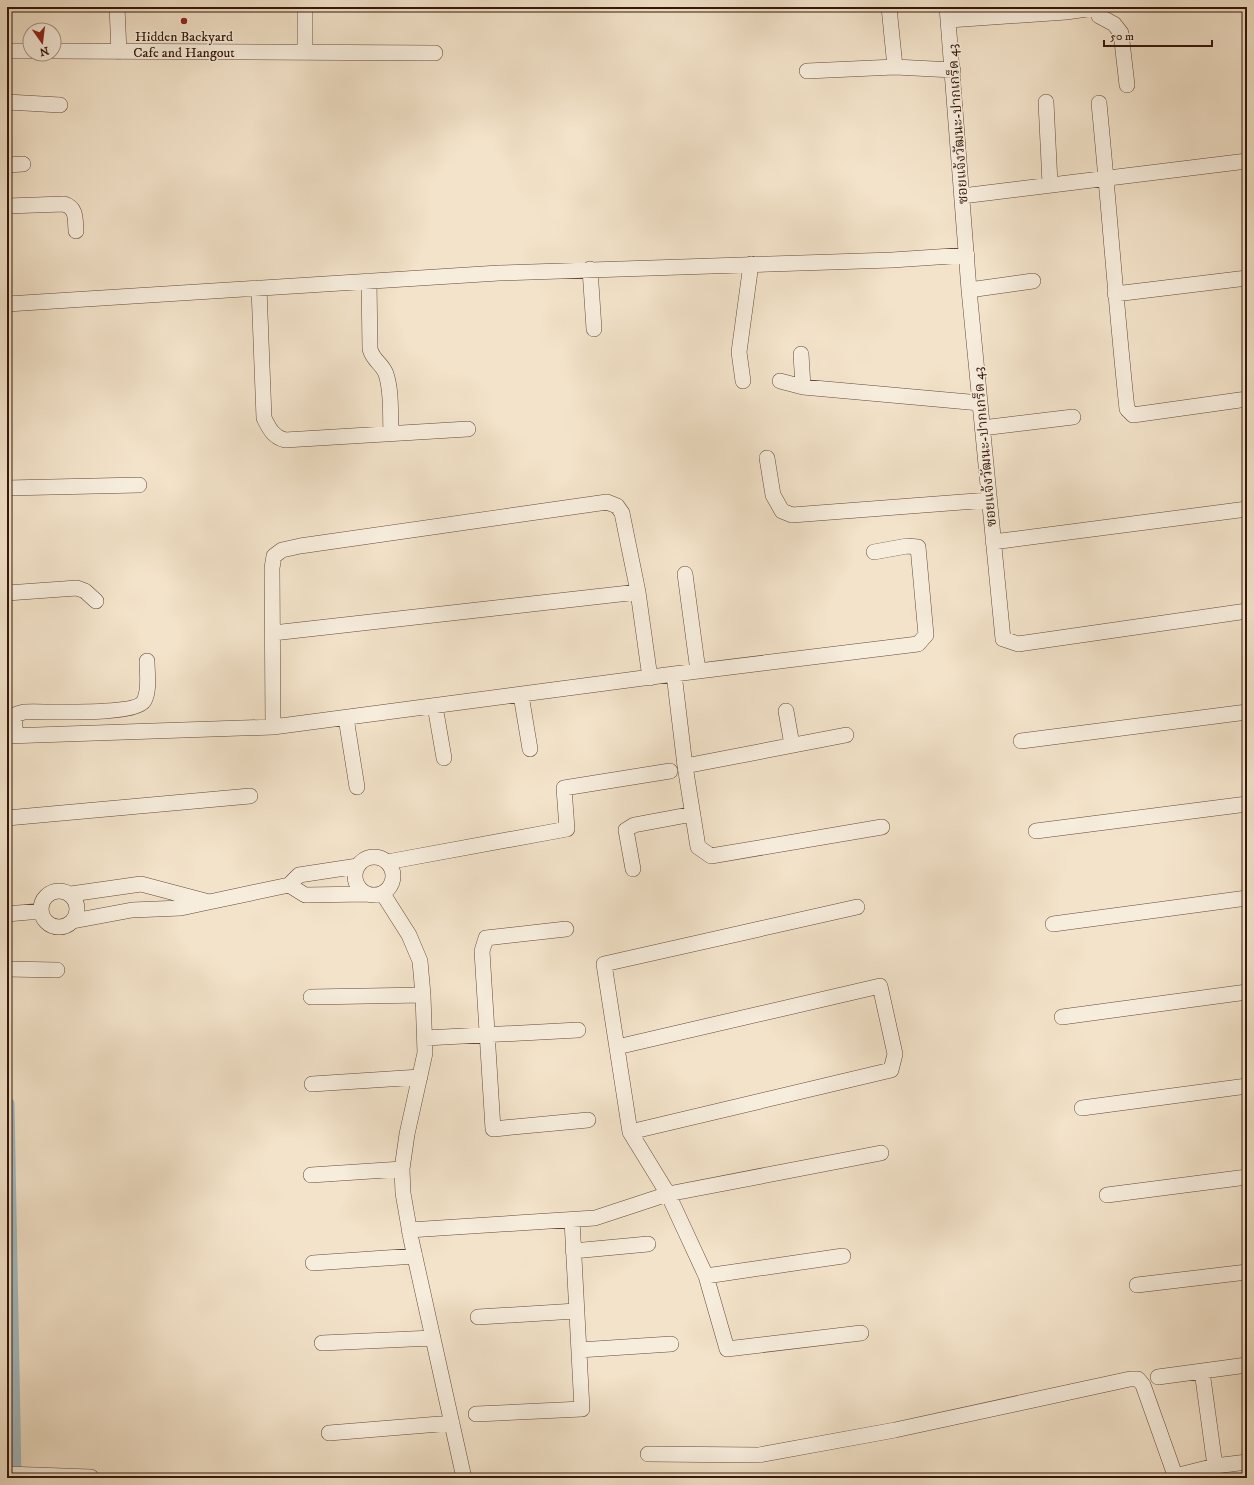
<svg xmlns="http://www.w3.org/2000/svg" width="1254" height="1485" viewBox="0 0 1254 1485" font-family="'IM FELL DW Pica','Noto Serif Thai',serif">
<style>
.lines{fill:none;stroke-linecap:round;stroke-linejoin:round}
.canal{stroke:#a1bbc2;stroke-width:15}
.minor-casing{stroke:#644939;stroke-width:16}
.minor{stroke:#f7eddd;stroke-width:15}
.poi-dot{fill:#8f2418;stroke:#f7eddd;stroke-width:1.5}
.labels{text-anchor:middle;stroke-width:3;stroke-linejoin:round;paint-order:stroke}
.poi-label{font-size:14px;fill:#341609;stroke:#f7eddd}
.street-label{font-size:14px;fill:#341609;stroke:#f7eddd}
</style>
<rect width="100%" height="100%" fill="#f3e3ca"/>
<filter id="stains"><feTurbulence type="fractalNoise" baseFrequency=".005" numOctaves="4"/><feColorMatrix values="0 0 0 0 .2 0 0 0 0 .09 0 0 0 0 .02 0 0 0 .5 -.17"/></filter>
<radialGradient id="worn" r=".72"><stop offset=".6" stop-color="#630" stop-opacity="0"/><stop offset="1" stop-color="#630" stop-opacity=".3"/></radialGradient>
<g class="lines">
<path class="canal" d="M 7,1104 L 14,1478"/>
<g class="minor-casing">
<path id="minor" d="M 117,7 L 119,52
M 305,7 L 305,52
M 889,7 L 895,67 L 953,70
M 947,7 L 969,290 L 1003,639 L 1018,644 L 1247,611
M 1096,8 L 1099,16 L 1114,24 L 1121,33 L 1127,85
M 949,20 L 1066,12 L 1101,7
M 7,51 L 30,51
M 54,51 L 435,53
M 807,71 L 895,67
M 7,102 L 60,105
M 1046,102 L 1050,184
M 1099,103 C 1109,205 1116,307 1127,409 L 1133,415 L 1247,399
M 7,165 L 23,164
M 962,196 L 1247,161
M 7,206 L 64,204 C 77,208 75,219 76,231
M 590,269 L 594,329
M 369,281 L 370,349 C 373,361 382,363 386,374 C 392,392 390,414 391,433
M 259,288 L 264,418 C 269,428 273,437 285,440 L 468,429
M 969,290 L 1033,281
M 1115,294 L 1247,278
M 7,304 L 499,273 L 892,260 L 967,255
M 801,354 L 803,387
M 743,381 L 739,352 L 751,264
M 780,381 L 803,387 L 980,403
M 982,428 L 1073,417
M 767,458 L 773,495 L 782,511 L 792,515 L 989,500
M 7,488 L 139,485
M 993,542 L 1247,509
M 685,574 L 698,671
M 7,593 L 77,588 L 85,591 L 96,601
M 273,633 L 638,592
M 674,674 L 685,766 L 698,847 L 711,856 L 882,827
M 521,695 L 530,749
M 435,706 L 444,758
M 786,711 L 792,745
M 346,718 L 357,787
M 273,727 L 272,568 L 274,556 L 282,550 L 300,546 L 607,502 L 617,506 L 622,513 L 638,592 L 650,678
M 7,736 L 273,727 L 674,674 L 918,644 L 926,635 L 918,547 L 907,546 L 874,552
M 19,736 C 13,728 14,723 17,714 L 24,712 C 43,711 135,716 144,701 C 150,690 147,673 147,661
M 1021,741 L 1247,712
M 685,766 L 846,735
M 7,818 L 250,796
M 1036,831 L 1247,804
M355 876a19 19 0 1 1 38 0a19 19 0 1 1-38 0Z
M 387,862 L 567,829 L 564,788 L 670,771
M 633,869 L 626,830 L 634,825 L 693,814
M 289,885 L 305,895 L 367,894
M41 909a18 18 0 1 1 36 0a18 18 0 1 1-36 0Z
M 71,894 L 141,884 L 209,902 L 181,908 L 132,910 L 73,921
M 383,894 L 409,935 L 420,961 L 423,995 L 425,1053 L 407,1134 L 402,1169 L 403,1193 L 411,1239 L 464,1478
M 209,902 L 289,885 L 299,875 L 358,866
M 857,907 L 604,964 L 630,1132 L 668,1194 L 706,1276 L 727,1349 L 861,1333
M 7,914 L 41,911
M 1053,924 L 1247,898
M 566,929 L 486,938 L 482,951 L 493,1129 L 588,1120
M 7,969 L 57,970
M 311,997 L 423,995
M 1062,1017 L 1247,992
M 425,1038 L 578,1030
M 617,1047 L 880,986 L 895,1054 L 891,1070 L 630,1132
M 312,1084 L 420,1077
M 1082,1108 L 1247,1086
M 311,1175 L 402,1169
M 1107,1195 L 1247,1177
M 409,1230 L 595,1218 L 668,1194 L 881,1153
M 573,1251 L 648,1244
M 313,1263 L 415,1256
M 706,1276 L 843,1256
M 1137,1285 L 1247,1272
M 478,1317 L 576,1311
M 322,1343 L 433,1338
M 579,1350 L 671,1344
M 1202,1371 L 1215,1466
M 1158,1377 L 1247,1365
M 476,1414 L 582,1409 L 572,1220
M 329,1433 L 452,1423
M 648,1454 L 759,1455 L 895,1430 L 1130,1379 L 1138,1379 L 1143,1385 L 1176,1478
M 7,1474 L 91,1477
M 1173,1478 L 1175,1476 L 1215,1466 L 1247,1462"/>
</g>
<use href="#minor" class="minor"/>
</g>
<circle class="poi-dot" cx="184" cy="21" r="4"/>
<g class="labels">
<g class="poi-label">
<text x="184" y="41">Hidden Backyard<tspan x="184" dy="16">Cafe and Hangout</tspan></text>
</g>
<g class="street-label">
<text transform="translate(957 124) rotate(-94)" y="5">ซอยแจ้งวัฒนะ-ปากเกร็ด 43</text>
<text transform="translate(984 447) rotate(-95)" y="5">ซอยแจ้งวัฒนะ-ปากเกร็ด 43</text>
</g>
</g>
<rect width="1254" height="1485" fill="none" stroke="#f3e3ca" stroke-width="24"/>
<rect x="8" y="8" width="1238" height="1469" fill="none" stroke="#341609" stroke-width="2"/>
<rect x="12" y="12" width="1230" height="1461" fill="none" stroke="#341609"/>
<g transform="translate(42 42) rotate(166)"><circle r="19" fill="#f7eddd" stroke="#a99788"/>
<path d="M0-3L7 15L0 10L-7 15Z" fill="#8f2418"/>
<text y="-6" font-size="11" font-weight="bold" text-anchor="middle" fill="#341609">N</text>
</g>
<path d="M1104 40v6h108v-6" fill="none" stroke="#341609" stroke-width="2"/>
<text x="1110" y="40" font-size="12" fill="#341609" stroke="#f7eddd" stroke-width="3" paint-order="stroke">50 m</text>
<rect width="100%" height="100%" filter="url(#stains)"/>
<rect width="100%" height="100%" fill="url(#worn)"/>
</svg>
